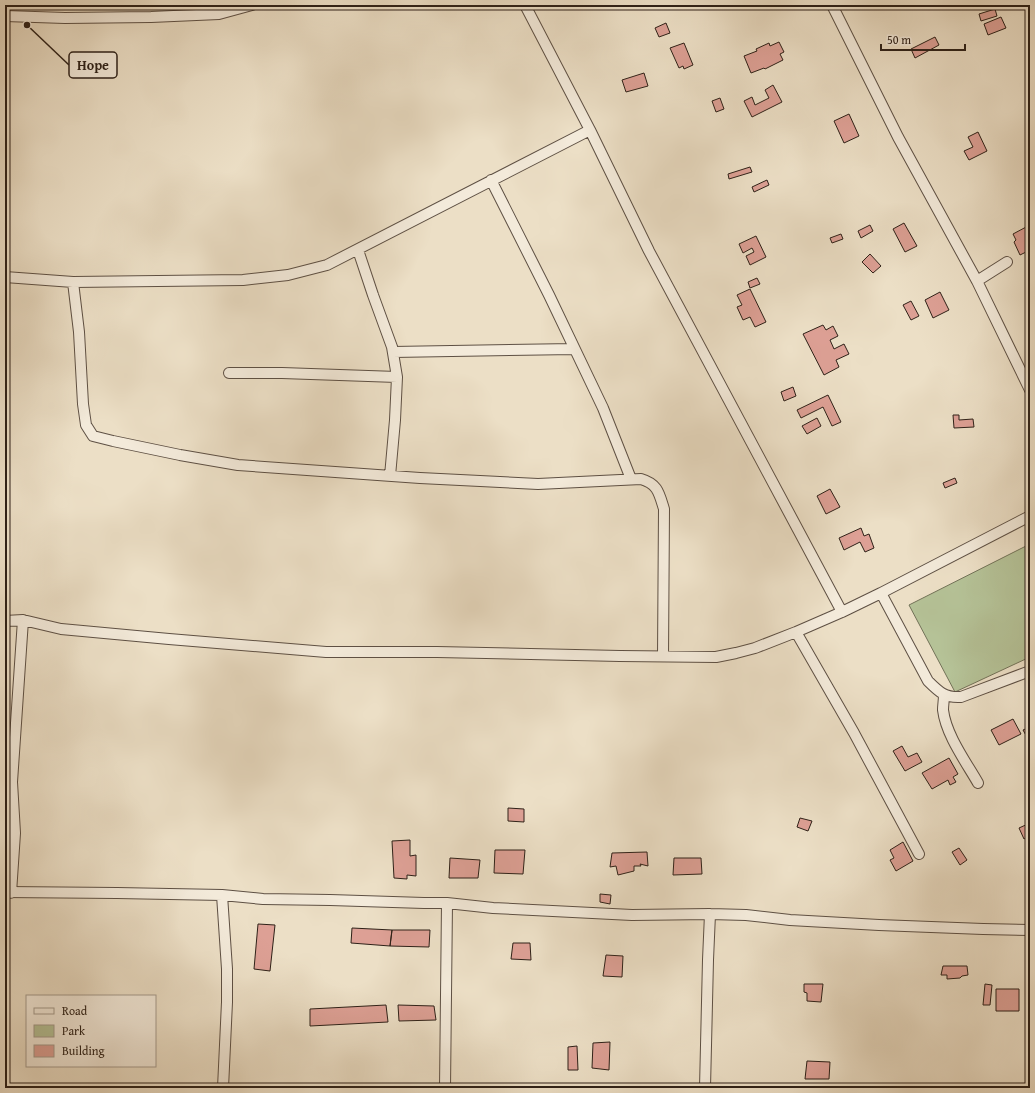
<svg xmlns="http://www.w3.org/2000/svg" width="1035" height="1093" viewBox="0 0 1035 1093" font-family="'Gentium Book Plus',serif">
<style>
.green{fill:#b5c297;stroke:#727258}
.building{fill:#dda095;stroke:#2e2118}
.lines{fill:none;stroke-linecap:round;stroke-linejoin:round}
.minor-casing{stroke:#5e5044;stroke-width:12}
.minor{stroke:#f3eada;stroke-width:10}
.leader{fill:none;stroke:#2e2118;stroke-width:1.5}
.callout-dot{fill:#2e2118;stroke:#f3eada;stroke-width:1.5}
.callout{fill:#f3eada;stroke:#2e2118;stroke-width:1.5}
.callout-label{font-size:14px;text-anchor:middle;font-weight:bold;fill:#2e2118}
</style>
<rect width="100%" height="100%" fill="#ecdfc6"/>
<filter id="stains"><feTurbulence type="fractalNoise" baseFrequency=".005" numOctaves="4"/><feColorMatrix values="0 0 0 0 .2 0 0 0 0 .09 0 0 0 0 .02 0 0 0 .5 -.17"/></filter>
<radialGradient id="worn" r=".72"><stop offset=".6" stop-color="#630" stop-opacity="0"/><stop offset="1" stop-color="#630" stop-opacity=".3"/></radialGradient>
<path class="green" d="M 1030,544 L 1030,657 L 955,692 L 909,605 Z"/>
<path class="building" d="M 995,9 L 997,16 L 981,21 L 979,14 Z
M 1001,17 L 1006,28 L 988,35 L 984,24 Z
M 666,23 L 670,33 L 659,37 L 655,28 Z
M 935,37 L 939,45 L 915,58 L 911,49 Z
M 779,42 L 784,52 L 780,54 L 783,60 L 765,69 L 764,68 L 751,73 L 744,56 L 757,51 L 756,49 L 769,43 L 770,46 Z
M 684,43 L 693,65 L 684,69 L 683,66 L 679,68 L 670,48 Z
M 644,73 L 648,86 L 626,92 L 622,80 Z
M 773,85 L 782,102 L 752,117 L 744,101 L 752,97 L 755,105 L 769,98 L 765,90 Z
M 720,98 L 724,109 L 716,112 L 712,101 Z
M 849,114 L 859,136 L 844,143 L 834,121 Z
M 978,132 L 987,151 L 969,160 L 964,151 L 973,147 L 968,137 Z
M 750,167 L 752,172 L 729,179 L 728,174 Z
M 767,180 L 769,185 L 754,192 L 752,187 Z
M 904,223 L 917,246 L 905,252 L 893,229 Z
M 870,225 L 873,231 L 861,238 L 858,231 Z
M 1028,226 L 1030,230 L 1030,250 L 1020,255 L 1014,242 L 1016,240 L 1013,234 Z
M 841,234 L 843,239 L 832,243 L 830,238 Z
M 756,236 L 766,257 L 750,265 L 746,256 L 754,252 L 752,248 L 743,253 L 739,244 Z
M 870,254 L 881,266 L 873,273 L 862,262 Z
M 757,278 L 760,284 L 750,288 L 748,282 Z
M 750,289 L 766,322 L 755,327 L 750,317 L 743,320 L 737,307 L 742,305 L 737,295 Z
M 940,292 L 949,310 L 933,318 L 925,300 Z
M 911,301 L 919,316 L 911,320 L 903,305 Z
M 823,325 L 826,330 L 833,326 L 838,336 L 830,340 L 834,349 L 844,344 L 849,354 L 836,360 L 839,367 L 824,375 L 803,334 Z
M 793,387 L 796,396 L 784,401 L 781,392 Z
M 828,395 L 841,422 L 832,426 L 823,407 L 801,418 L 797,410 Z
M 953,415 L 959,415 L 959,420 L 973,419 L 974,427 L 954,428 Z
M 817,418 L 821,426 L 807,434 L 802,426 Z
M 955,478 L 957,483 L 945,488 L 943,483 Z
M 830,489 L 840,507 L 826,514 L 817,496 Z
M 861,528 L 864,536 L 869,534 L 874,548 L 865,552 L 860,542 L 844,550 L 839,538 Z
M 1013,719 L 1021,734 L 999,745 L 991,730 Z
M 1030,727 L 1030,738 L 1028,739 L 1023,730 Z
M 902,746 L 908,757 L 917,753 L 922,762 L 905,771 L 893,751 Z
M 949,758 L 958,774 L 953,777 L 956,782 L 950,785 L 948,780 L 932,789 L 922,773 Z
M 508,808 L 524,809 L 524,822 L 508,821 Z
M 800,818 L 812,821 L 808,831 L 797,827 Z
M 1030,823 L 1030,839 L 1029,836 L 1024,839 L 1019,828 Z
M 410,840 L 410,856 L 416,855 L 416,876 L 407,875 L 407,879 L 394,878 L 392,841 Z
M 903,842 L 913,861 L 896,871 L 890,860 L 894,858 L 890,850 Z
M 959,848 L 967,860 L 960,865 L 952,852 Z
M 495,850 L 525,850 L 523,874 L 494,873 Z
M 647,852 L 648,866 L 640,864 L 641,866 L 634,866 L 634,871 L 618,875 L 616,866 L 610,867 L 612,853 Z
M 450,858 L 480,860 L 478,878 L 449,878 Z
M 674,858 L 701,858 L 702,874 L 673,875 Z
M 600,894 L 611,895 L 610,904 L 600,902 Z
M 258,924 L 275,925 L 270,971 L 254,969 Z
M 352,928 L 392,930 L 390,946 L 351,943 Z
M 392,930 L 430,930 L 429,947 L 390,946 Z
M 513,943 L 530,943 L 531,960 L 511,959 Z
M 606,955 L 623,956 L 622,977 L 603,976 Z
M 943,966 L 967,966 L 968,975 L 962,976 L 960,978 L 947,979 L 947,975 L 941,975 Z
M 804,984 L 823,984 L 821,1002 L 807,1001 L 807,993 L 804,992 Z
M 985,984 L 992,985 L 990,1005 L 983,1005 Z
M 996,989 L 1019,989 L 1019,1011 L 996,1011 Z
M 386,1005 L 388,1022 L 310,1026 L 310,1009 Z
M 398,1005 L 434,1006 L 436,1020 L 399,1021 Z
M 610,1042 L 609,1070 L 592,1068 L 593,1043 Z
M 577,1046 L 578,1070 L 568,1070 L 568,1047 Z
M 807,1061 L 830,1062 L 829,1079 L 805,1079 Z"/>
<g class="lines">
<g class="minor-casing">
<path id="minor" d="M 525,5 L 590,130 L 649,251 L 842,612
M 832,5 L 898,137 L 977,281 L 1030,390
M 5,16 L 65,18 L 151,17 L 219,14 L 252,5
M 491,180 L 549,295 L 603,408 L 631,479
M 358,250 L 373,295 L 392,347 L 397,377 L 395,420 L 390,476
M 5,277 L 73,282 L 243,280 L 288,275 L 327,265 L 590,130
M 977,281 L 1007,262
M 73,282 L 79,332 L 83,404 L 86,425 L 93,436 L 113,441 L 180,455 L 238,465 L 420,478 L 538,484 L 641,479 C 658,484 659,493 664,509 L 663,656
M 393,352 L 574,349
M 229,373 L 282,373 L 397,377
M 881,593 L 928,681 C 939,692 945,698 961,697 L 1030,671
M 5,621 L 23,620 L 61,629 L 169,639 L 326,652 L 437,652 L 620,656 L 716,657 L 736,653 L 755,648 L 796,632 L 842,612 L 881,593 L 1030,516
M 796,632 L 854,733 L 919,854
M 944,695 C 944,700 943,705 943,710 C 946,735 966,762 978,783
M 5,892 L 117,893 L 222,895 L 263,899 L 330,900 L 424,903 L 447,903 L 493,908 L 632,915 L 710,914 L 746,915 L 790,920 L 879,925 L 983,929 L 1030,930
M 11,893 L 15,833 L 12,782 L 23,620
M 222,895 L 227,969 L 227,1002 L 223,1088
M 445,1088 L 447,903
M 705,1088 L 708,960 L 710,914"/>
</g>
<use href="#minor" class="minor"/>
</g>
<path class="leader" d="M27 25L69 65"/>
<circle class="callout-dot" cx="27" cy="25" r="4"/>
<rect class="callout" x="69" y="52" width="48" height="26" rx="4"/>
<g class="callout-label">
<text x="93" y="70">Hope</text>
</g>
<rect width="1035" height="1093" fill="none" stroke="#ecdfc6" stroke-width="20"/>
<rect x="6" y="6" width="1023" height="1081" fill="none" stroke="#2e2118" stroke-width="2"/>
<rect x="10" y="10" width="1015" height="1073" fill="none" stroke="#2e2118"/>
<rect x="26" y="995" width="130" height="72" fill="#f3eada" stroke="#a49a8c"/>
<rect x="34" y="1008" width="20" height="6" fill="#f3eada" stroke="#a49a8c"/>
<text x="62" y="1015" font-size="12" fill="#2e2118">Road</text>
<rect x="34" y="1025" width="20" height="12" fill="#b5c297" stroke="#a49a8c"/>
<text x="62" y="1035" font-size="12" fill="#2e2118">Park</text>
<rect x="34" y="1045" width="20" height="12" fill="#dda095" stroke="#a49a8c"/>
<text x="62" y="1055" font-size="12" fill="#2e2118">Building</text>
<path d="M881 44v6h84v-6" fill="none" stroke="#2e2118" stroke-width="2"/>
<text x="887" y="44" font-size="12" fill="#2e2118" stroke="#f3eada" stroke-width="3" paint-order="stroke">50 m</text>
<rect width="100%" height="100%" filter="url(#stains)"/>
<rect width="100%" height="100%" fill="url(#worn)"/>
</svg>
